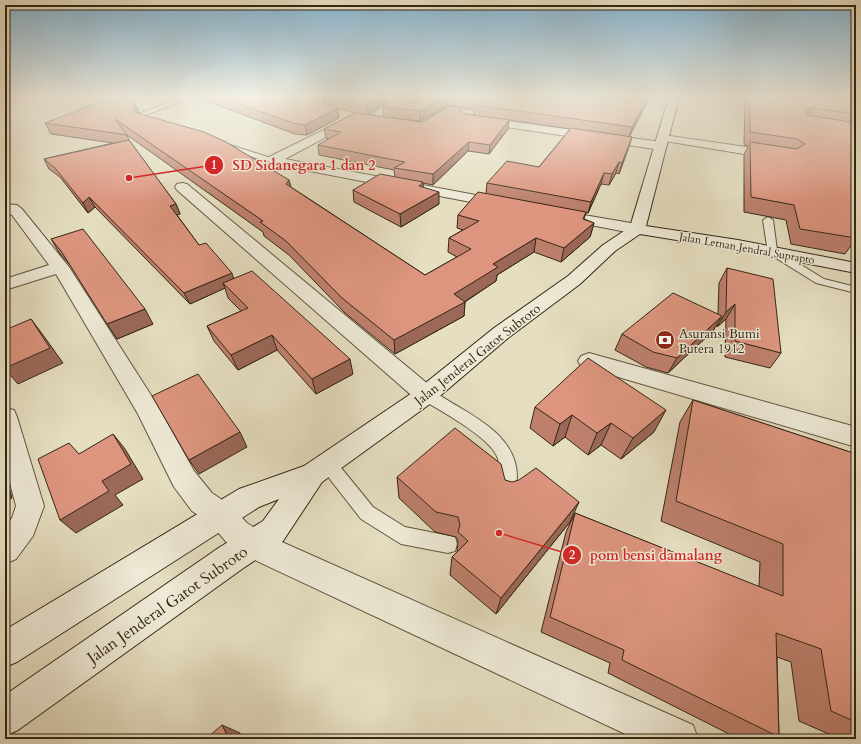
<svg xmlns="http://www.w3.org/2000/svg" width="861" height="744" viewBox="0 0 861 744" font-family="Cardo,serif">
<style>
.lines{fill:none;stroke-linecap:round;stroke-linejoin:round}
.lane-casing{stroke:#60543f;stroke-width:2}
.street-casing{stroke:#60543f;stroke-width:2}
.secondary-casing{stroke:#342614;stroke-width:2}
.lane{fill:#eeead7;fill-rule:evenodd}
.street{fill:#eeead7;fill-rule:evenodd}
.secondary{fill:#eeead7;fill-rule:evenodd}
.wall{fill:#be806d;stroke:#342614;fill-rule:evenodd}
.shaded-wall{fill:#9b6859;stroke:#342614}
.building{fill:#dd957f;stroke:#342614}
.labels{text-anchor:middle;stroke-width:3;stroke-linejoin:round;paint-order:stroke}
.far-street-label{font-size:11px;fill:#342614;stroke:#eeead7}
.poi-label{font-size:13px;fill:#342614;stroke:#eeead7;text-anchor:start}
.street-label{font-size:13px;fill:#342614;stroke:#eeead7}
.near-street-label{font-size:16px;fill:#342614;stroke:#eeead7}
.leader{fill:none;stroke:#d62828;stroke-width:1.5}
.callout-dot{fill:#d62828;stroke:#eeead7;stroke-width:1.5}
.mark-label{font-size:12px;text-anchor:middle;font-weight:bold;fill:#fff}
.callout-label{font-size:14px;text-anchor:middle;font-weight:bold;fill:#d62828;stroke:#eeead7;stroke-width:3;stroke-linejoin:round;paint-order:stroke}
</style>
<rect width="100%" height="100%" fill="#e5dec1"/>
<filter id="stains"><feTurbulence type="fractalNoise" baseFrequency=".005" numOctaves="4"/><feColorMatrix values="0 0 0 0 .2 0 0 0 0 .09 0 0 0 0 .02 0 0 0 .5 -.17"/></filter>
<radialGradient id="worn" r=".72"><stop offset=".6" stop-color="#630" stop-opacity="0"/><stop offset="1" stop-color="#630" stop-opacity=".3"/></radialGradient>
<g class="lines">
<g class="lane-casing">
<path id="lane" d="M 182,97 L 192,97 L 146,115 L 145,120 L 155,125 L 155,127 L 151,127 L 139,121 L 141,113 Z
M 218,143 L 224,143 L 277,160 L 270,162 L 218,147 Z
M 768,217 L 773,220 L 777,250 L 824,279 L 856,287 L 856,293 L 816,283 L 768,253 L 763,220 Z
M 426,389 C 438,393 448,401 459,407 C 486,423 517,442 517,477 C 516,485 516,492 513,499 L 507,501 L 501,499 C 495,487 502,472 498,459 C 492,438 439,410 421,399 L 419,395 L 421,391 Z
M 328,457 L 334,459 L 373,507 L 405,527 L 455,537 L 457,544 L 455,551 L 448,553 L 401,544 L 361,519 L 322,469 L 320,464 L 322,459 Z"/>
</g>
<g class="street-casing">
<path id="street" d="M 323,97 L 338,97 L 320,105 L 334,111 L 333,113 L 329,114 L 307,107 L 305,105 Z
M 422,97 L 433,97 L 416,111 L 392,109 L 370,122 L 365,119 L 387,104 L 410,106 Z
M 447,107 L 473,111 L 474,113 L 472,116 L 661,142 L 667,146 L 661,150 L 465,121 L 460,118 L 462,115 L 449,113 L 439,120 L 431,120 L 430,118 L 431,116 Z
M 350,117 L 354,118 L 355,120 L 354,122 L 285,159 L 502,200 L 507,201 L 509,204 L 507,207 L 502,208 L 273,164 L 267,160 L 269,157 Z
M 663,135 L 775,151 L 781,155 L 775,159 L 659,140 L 657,138 Z
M 182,183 L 187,184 L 434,389 L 438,395 L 434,401 L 426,404 L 418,401 L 177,190 L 175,187 L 177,184 Z
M 5,204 L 17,205 L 22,209 L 69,267 L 156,403 L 194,471 L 212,493 L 231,506 L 247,523 L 264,534 L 693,725 L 698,739 L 636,739 L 242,554 L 227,543 L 211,524 L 192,511 L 174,487 L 138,414 L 56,274 L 5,290 L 5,279 L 49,265 L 12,215 L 5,212 Z
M 554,210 L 637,224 L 642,226 L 645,229 L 642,232 L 637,234 L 549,217 L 547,214 L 549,211 Z
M 589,353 L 856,427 L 856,447 L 581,366 L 578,361 L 581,356 Z
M 5,408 L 14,410 L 17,417 L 44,506 L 33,536 L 16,559 L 5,564 L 5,526 L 12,518 L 16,506 L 5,464 Z"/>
</g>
<g class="secondary-casing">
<path id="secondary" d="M 669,97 L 679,97 L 646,226 L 738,240 L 856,263 L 856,273 L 738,250 L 640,234 L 615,251 L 580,284 L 508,338 L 434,401 L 322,482 L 283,541 L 242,569 L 18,730 L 5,736 L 5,695 L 220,547 L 263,521 L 279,499 L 259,507 L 17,662 L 5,667 L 5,630 L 239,489 L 304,466 L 418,389 L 494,328 L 568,276 L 603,245 L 630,227 Z"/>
</g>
<use href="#lane" class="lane"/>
<use href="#street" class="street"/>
<use href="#secondary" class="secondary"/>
</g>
<path class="wall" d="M 5,97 L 32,97 L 15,103 L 5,101 Z
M 196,97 L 318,97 L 313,100 L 324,104 L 323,97 L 419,97 L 413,102 L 417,102 L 423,97 L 650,97 L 629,137 L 632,137 L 619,174 L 616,173 L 609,185 L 601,184 L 588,213 L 586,213 L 584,219 L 594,223 L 590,237 L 561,262 L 534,252 L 497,275 L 496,281 L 465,302 L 464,316 L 395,354 L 345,313 L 289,255 L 264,236 L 263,232 L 127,135 L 129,140 L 176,204 L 180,214 L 177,215 L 199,245 L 234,278 L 353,374 L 316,394 L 277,350 L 238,370 L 214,341 L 207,326 L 241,311 L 228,298 L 225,288 L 190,304 L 95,207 L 88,213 L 60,177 L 49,169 L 44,159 L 113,143 L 51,134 L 45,123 L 135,103 L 139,113 L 289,180 L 291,187 L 425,275 L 457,257 L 448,252 L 449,238 L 463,230 L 457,228 L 458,215 L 486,193 L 487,183 L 539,167 L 570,129 L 509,120 L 508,129 L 489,154 L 468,151 L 433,185 L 423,183 L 423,187 L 439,204 L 401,227 L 354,202 L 353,190 L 395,177 L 394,170 L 319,155 L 318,145 L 329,139 L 326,138 L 324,129 L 355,113 L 337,108 L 338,108 L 339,118 L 307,135 L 295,134 ZM 386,103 L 389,103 L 383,107 L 384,117 L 368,114 ZM 447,106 L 450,106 L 422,122 L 392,118 L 420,121 ZM 460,107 L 473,110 L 475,115 L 465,114 L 460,110 Z
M 745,97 L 856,97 L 856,244 L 852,244 L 845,254 L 791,244 L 786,220 L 744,212 L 744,155 L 748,146 L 744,145 Z
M 51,239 L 153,324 L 117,339 L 70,265 L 60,254 Z
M 727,268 L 781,353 L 770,368 L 725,357 L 726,319 L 717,327 L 717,323 L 713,331 L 668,373 L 646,367 L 615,350 L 622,334 L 718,314 L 719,283 Z
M 693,400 L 856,454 L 856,739 L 840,739 L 799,721 L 791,662 L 777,657 L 779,737 L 771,739 L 739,739 L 608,673 L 610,663 L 541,632 L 566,532 L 575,513 L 759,587 L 760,562 L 661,521 L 680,422 Z
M 535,407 L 654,432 L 621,459 L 601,445 L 588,455 L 565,437 L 553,446 L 530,428 Z
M 397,477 L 505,480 L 570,522 L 496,614 L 450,575 L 452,557 L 457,552 L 457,551 L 458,541 L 456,537 L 435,532 L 399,498 Z"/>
<path class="shaded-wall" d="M 12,97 L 32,97 L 15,103 Z
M 302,97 L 318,97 L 304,104 Z
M 379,97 L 386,97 L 386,103 L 368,114 L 367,105 Z
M 409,97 L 419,97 L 410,104 Z
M 445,97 L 447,97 L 447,106 L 420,121 L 420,111 Z
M 648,97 L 650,97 L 629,137 L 632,127 Z
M 135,103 L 139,114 L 134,112 Z
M 338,108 L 339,118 L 307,135 L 305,125 Z
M 812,108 L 805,120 L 801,121 L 807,109 Z
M 509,120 L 508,129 L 489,154 L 490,145 Z
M 632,137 L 629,147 L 619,174 L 622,163 Z
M 469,142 L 468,151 L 433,185 L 433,174 Z
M 619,162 L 616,173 L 609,185 L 612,174 Z
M 604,173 L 601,184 L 588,213 L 591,202 Z
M 289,180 L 292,193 L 286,184 Z
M 423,182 L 423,194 L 419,186 Z
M 439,192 L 439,204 L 401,227 L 400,214 Z
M 89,197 L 95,207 L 88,213 L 83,203 Z
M 176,204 L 180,214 L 174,216 L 170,206 Z
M 594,223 L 590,237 L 561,262 L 564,248 Z
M 536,238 L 534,252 L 497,275 L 496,281 L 464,302 L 465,302 L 464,316 L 395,354 L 394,340 L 454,294 L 493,264 Z
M 232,273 L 235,284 L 223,283 L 225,288 L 190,304 L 184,293 Z
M 735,304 L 726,319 L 717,327 L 726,312 Z
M 145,309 L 153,324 L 117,339 L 107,324 Z
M 722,316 L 713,331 L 668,373 L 677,358 Z
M 31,319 L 43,335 L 63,363 L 18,384 L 5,369 L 5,368 Z
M 272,335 L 277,350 L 238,370 L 231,355 Z
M 350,359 L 353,374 L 316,394 L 312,379 Z
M 666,410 L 654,432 L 621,459 L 633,438 Z
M 572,415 L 565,437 L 553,446 L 560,424 Z
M 611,423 L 601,445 L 588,455 L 597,433 Z
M 240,432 L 247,447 L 199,474 L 189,460 Z
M 113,434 L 125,449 L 143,479 L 115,495 L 123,505 L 76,533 L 60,520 Z
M 5,472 L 12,498 L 5,502 Z
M 579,502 L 570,522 L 496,614 L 501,598 Z
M 222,725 L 240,733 L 242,739 L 229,739 Z"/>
<path class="building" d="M 113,97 L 122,97 L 135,103 L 134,112 L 204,132 L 226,142 L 289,180 L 286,184 L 425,275 L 471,249 L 449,238 L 479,221 L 458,215 L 478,192 L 586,212 L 583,219 L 594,223 L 564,248 L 536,238 L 493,264 L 498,267 L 454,294 L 465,302 L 394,340 L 342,298 L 286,241 L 260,222 L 263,221 L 115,119 L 127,135 L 45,123 Z
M 219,97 L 305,97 L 338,108 L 305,125 L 293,123 Z
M 331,97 L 379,97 L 367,105 L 351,103 Z
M 423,97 L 445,97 L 420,111 L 383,107 L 392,101 L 417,102 Z
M 457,97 L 648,97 L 632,127 L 475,105 L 474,100 Z
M 750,97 L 830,97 L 856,101 L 856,114 L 812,108 L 807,109 L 805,113 L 807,115 L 856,123 L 856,227 L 852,227 L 856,238 L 800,229 L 794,205 L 751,197 L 750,142 L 797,149 L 805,144 L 797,139 L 750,132 Z
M 450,106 L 460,107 L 460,110 L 465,114 L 509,120 L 490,145 L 469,142 L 433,174 L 394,168 L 405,162 L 318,145 L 341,132 L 324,129 L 355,113 L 422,122 Z
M 571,128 L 632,137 L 622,163 L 619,162 L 612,174 L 604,173 L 591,202 L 487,183 L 507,161 L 539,167 Z
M 129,140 L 176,204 L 170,206 L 199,245 L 206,243 L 232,273 L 184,293 L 89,197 L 83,203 L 55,168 L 44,159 Z
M 380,174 L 423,182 L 419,186 L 439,192 L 400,214 L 353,190 Z
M 83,229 L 145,309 L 107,324 L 61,251 L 51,239 Z
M 727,268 L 773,279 L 781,353 L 735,341 L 735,304 L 726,312 Z
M 252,271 L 350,359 L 312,379 L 272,335 L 231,355 L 207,326 L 248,308 L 223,283 Z
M 673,293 L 722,316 L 677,358 L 653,352 L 622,334 Z
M 31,319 L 50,348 L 5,368 L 5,330 Z
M 588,358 L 666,410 L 633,438 L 611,423 L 597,433 L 572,415 L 560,424 L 535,407 Z
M 198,374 L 240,432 L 189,460 L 152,396 Z
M 693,400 L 856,454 L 856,722 L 831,711 L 821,649 L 776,633 L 779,737 L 622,660 L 624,650 L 550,617 L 575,513 L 783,596 L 783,544 L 676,501 Z
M 455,428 L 501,464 L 505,480 L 512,482 L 519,480 L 536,468 L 579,502 L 501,598 L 452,557 L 468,541 L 458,532 L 460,525 L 458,517 L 436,512 L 397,477 Z
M 113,434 L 131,464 L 102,481 L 109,491 L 60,520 L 38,459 L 69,443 L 79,454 Z
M 222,725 L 229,739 L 206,739 Z"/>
<linearGradient id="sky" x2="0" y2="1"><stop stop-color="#87b7d4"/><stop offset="0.48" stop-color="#f3f0e3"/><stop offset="1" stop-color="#f3f0e3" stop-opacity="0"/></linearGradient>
<rect width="861" height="202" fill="url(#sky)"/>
<defs>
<g id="bank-disc" transform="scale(1)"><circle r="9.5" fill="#8f2418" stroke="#eeead7"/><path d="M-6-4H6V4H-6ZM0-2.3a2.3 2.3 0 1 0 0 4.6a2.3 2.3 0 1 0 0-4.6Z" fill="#fff"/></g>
</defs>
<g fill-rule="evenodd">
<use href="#bank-disc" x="665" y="340"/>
</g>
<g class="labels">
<g class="far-street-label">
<text transform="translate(747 248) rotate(10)" y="4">Jalan Letnan Jendral Suprapto</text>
</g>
<g class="poi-label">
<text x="679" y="338">Asuransi Bumi<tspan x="679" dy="15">Putera 1912</tspan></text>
</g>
<g class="street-label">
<text transform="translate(477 354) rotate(-38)" y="5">Jalan Jenderal Gatot Subroto</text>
</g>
<g class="near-street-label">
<text transform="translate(167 604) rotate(-35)" y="6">Jalan Jenderal Gatot Subroto</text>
</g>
</g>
<path class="leader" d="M129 178L214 165M499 533L572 555"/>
<g class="callout-dot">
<circle cx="129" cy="178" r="4"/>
<circle cx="499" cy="533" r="4"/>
<circle cx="214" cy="165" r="10"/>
<circle cx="572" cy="555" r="10"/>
</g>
<g class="mark-label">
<text x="214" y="169">1</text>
<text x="572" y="559">2</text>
</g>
<g class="callout-label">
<text x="304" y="170">SD Sidanegara 1 dan 2</text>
<text x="656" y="560">pom bensi damalang</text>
</g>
<rect width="861" height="744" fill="none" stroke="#e5dec1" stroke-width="20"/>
<rect x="6" y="6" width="849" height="732" fill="none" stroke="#342614" stroke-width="2"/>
<rect x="10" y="10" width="841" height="724" fill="none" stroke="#342614"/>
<rect width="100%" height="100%" filter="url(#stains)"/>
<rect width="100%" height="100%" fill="url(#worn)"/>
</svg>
